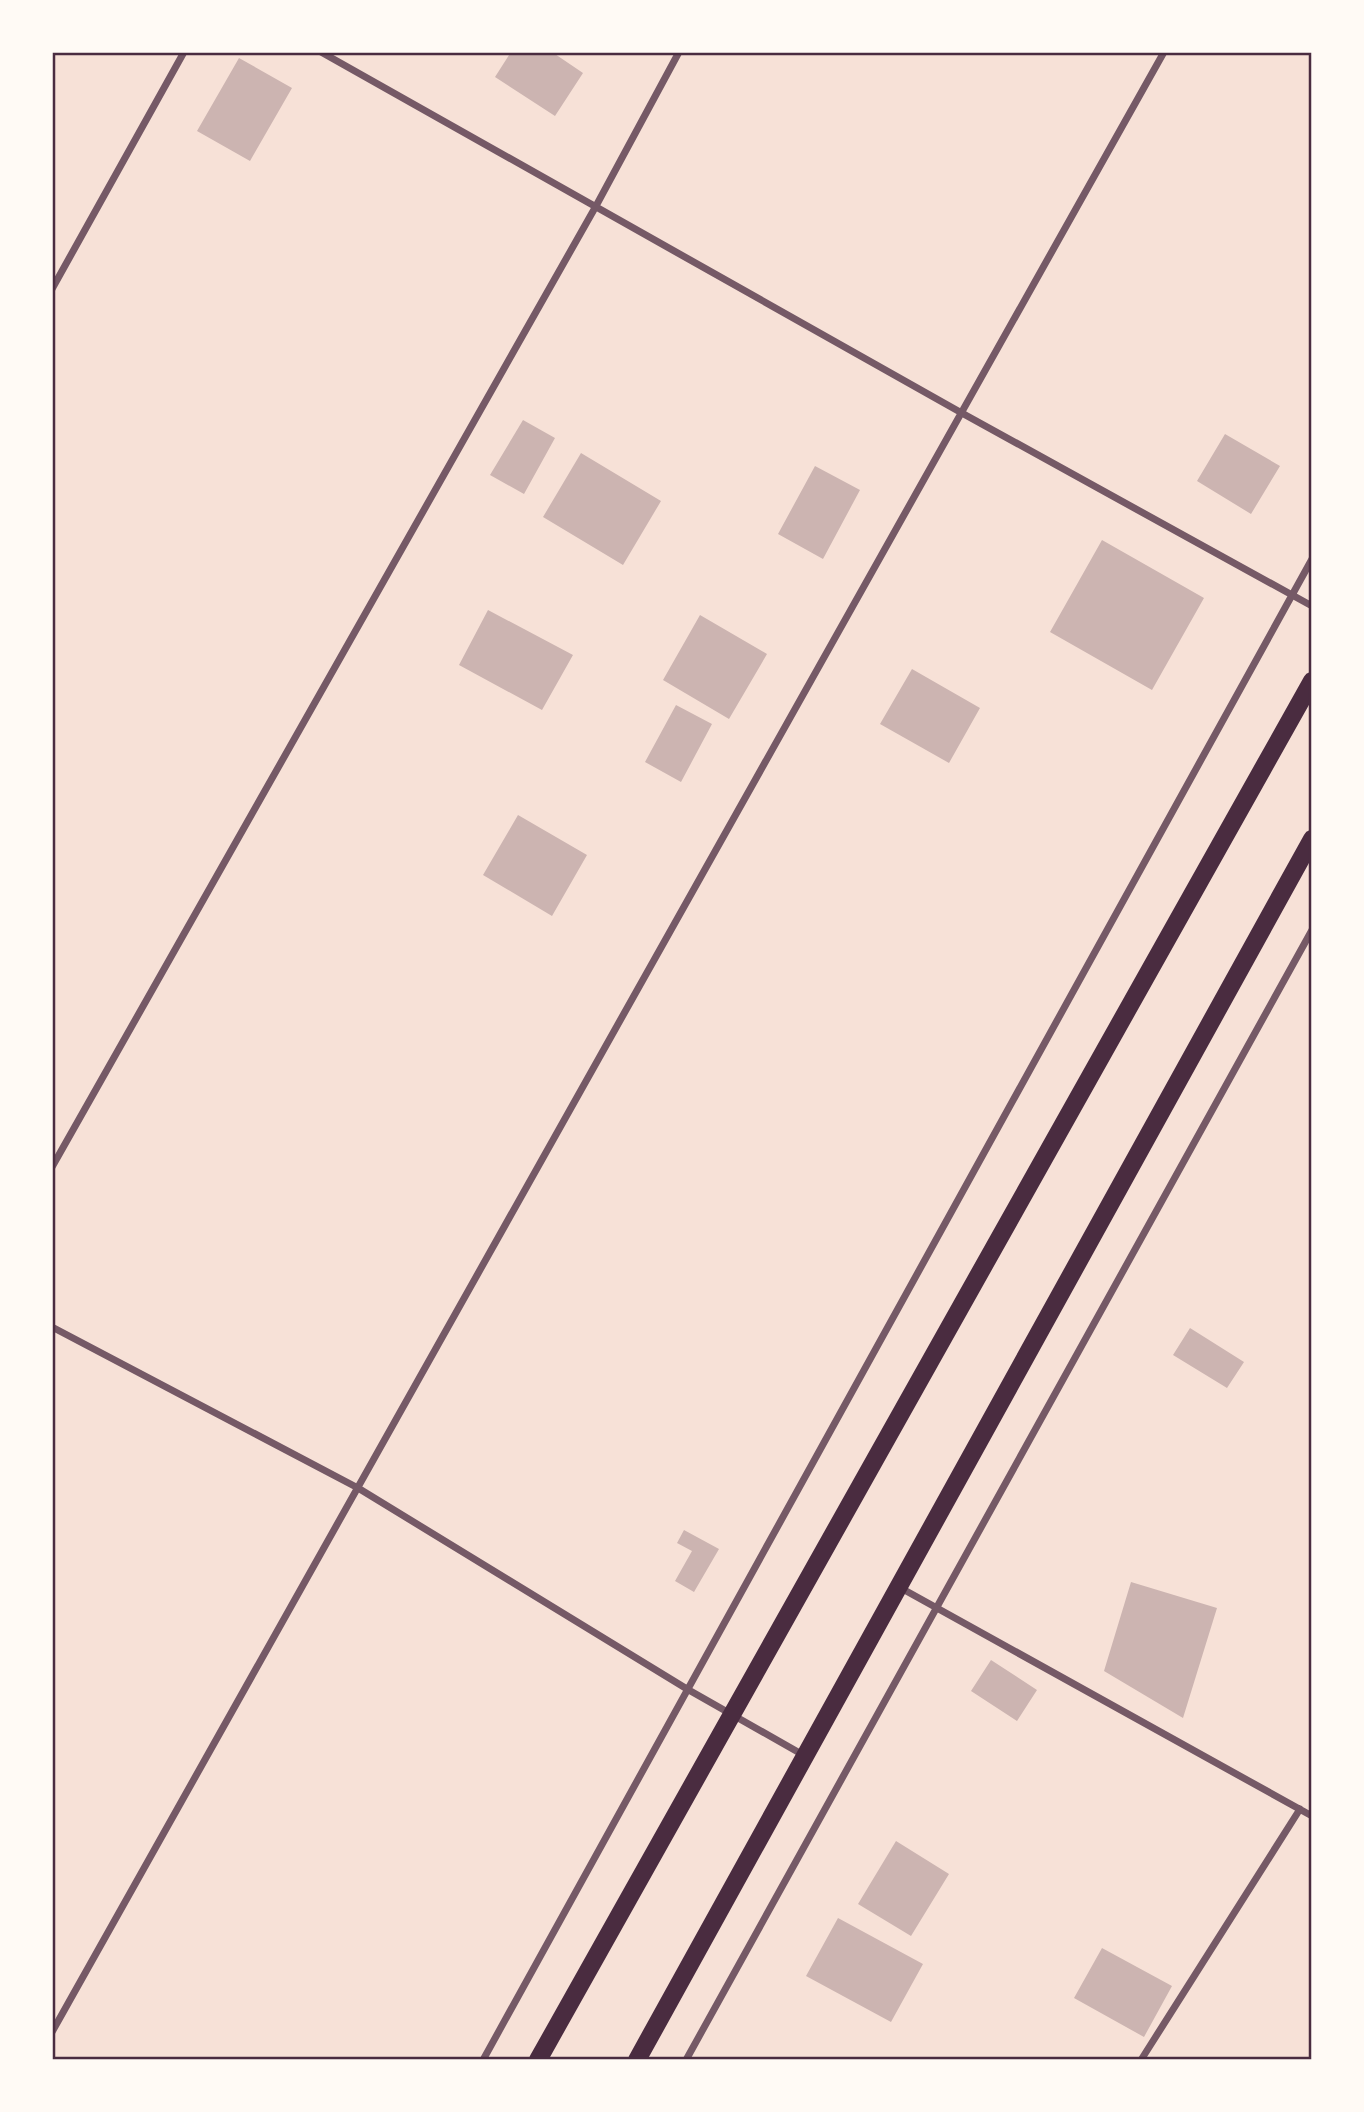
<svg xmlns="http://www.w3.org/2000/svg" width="1364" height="2112" viewBox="0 0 1364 2112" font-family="'Golos Text',sans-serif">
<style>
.building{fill:#ccb4b1}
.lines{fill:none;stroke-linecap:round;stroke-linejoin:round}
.minor{stroke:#755966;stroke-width:7}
.primary{stroke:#4a2c40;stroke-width:18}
.neatline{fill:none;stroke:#4a2c40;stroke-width:2.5}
</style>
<rect width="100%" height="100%" fill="#f7e1d7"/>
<path class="building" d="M 511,52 L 552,52 L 583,73 L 555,116 L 495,77 Z
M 239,58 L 292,88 L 250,161 L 197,131 Z
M 523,420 L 555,438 L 524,494 L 490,475 Z
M 1225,434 L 1280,466 L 1251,514 L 1197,481 Z
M 581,453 L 661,501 L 623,565 L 543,517 Z
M 815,466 L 860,490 L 823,559 L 778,534 Z
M 1102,540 L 1204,598 L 1152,690 L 1050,632 Z
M 488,610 L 573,655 L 542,710 L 459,665 Z
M 700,615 L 767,654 L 729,719 L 663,680 Z
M 912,669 L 980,708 L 949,763 L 880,724 Z
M 676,705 L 712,724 L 681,782 L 645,762 Z
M 518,815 L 587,855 L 552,916 L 483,875 Z
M 1190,1328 L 1244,1362 L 1227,1388 L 1173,1355 Z
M 684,1530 L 719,1549 L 694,1592 L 675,1581 L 692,1551 L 677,1543 Z
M 1131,1582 L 1217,1608 L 1183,1718 L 1104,1671 Z
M 991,1660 L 1037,1690 L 1017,1721 L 971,1691 Z
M 896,1841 L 949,1874 L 911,1936 L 858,1904 Z
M 838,1918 L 923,1964 L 891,2022 L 806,1976 Z
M 1102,1948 L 1172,1986 L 1144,2037 L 1074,1998 Z"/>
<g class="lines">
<path class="minor" d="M 321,52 L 960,412 L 1312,606
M 52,289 L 184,52
M 52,1167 L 596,206 L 679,52
M 52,1327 L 358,1488 L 687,1689 L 805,1756
M 899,1587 L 1312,1816
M 52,2032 L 1164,52
M 483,2060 L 1312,559
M 686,2060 L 1312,930
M 1141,2060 L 1300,1809"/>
<path class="primary" d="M 538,2060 L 1312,681
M 637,2060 L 1312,839"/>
</g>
<rect width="1364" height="2112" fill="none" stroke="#fffaf5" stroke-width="108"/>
<rect x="54" y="54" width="1256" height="2004" class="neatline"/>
</svg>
